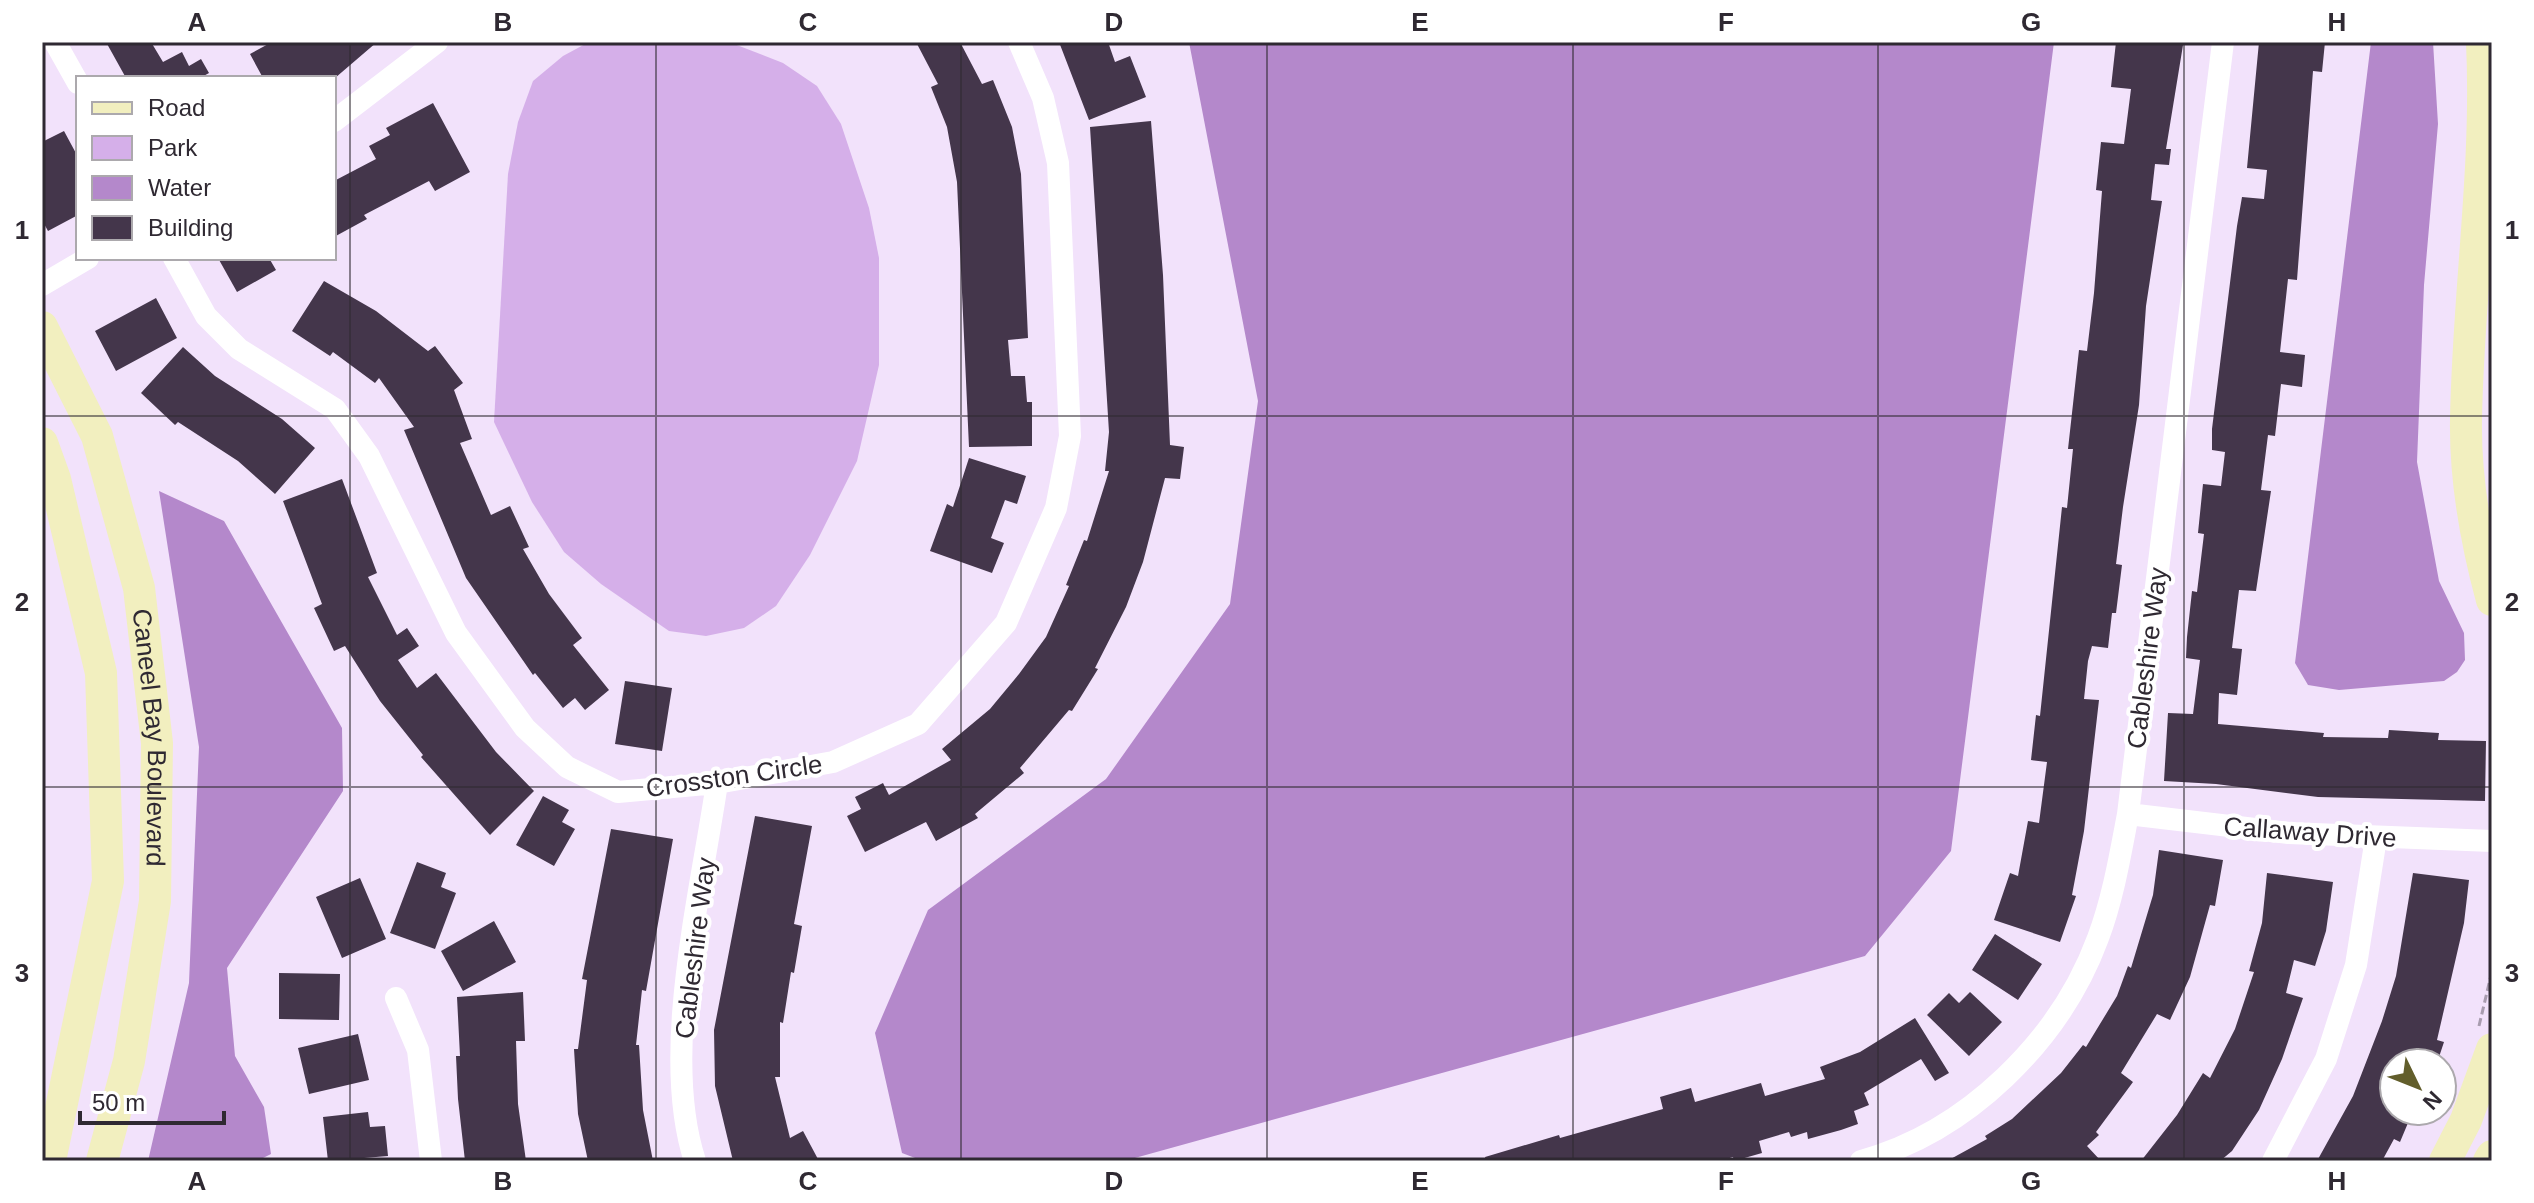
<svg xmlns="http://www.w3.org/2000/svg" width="2534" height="1203" viewBox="0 0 2534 1203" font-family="Helvetica,sans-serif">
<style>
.green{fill:#d5afe9}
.water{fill:#b488cb}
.building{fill:#44364b}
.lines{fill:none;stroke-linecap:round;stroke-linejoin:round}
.path{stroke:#a89caf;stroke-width:3;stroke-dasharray:8 4;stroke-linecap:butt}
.street{stroke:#fff;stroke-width:22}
.secondary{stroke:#f2efbf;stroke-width:32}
.grid{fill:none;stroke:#2f2932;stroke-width:2;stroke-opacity:0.55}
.labels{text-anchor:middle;stroke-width:8;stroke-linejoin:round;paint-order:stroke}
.street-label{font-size:26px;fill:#2f2932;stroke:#fff}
.neatline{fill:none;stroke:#2f2932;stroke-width:3}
.grid-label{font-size:26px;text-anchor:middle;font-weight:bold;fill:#2f2932}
</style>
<rect width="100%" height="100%" fill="#f2e2fb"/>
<path class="green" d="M 589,42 L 729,42 L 783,63 L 817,86 L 841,124 L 869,208 L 879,258 L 879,365 L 857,461 L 810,555 L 776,606 L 744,628 L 706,636 L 669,631 L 601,584 L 564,552 L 532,502 L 494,422 L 508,174 L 518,122 L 533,81 L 563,56 Z"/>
<path class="water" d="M 1189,42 L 2054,42 L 1951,851 L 1865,956 L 1124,1161 L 923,1161 L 902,1153 L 875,1033 L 928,910 L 1106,779 L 1230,604 L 1258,401 Z
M 2371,42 L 2433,42 L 2438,124 L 2424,285 L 2417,462 L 2439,581 L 2464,633 L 2465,660 L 2457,672 L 2444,681 L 2339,690 L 2308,685 L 2295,663 Z
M 159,491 L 224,521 L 342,728 L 343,791 L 227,968 L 235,1056 L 264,1107 L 271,1154 L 257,1161 L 148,1161 L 189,983 L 199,747 Z"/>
<path class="building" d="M 106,42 L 151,42 L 163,62 L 182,52 L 189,66 L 201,59 L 209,73 L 200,78 L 126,78 Z
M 272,42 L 377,42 L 335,78 L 263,78 L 250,54 Z
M 916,42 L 960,42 L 982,84 L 993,80 L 1012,127 L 1021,174 L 1028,338 L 1008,340 L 1011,376 L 1025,376 L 1027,402 L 1032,402 L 1032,446 L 969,447 L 957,182 L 947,127 L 931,87 L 938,84 Z
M 1059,42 L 1108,42 L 1115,62 L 1130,56 L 1146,97 L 1089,120 Z
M 2116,42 L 2183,45 L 2166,149 L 2171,149 L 2169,165 L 2155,164 L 2151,200 L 2162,201 L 2146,306 L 2139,405 L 2123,507 L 2116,564 L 2122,565 L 2116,613 L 2112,613 L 2108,648 L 2092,646 L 2088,661 L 2084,699 L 2099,700 L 2084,831 L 2072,895 L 2076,896 L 2060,942 L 1994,920 L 2010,873 L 2018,876 L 2028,821 L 2039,823 L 2047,762 L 2031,760 L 2036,715 L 2040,716 L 2062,507 L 2067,508 L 2073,449 L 2068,449 L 2079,350 L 2087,351 L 2094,293 L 2102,191 L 2096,190 L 2101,142 L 2124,144 L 2131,89 L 2111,87 Z
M 2259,42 L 2325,42 L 2322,72 L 2313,71 L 2297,280 L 2288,279 L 2280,352 L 2305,355 L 2302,387 L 2281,384 L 2275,436 L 2268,435 L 2261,490 L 2271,491 L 2256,591 L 2239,590 L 2232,648 L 2242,649 L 2237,695 L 2219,693 L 2218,724 L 2324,733 L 2323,737 L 2388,738 L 2389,730 L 2439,733 L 2438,740 L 2486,741 L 2485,801 L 2318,797 L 2216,784 L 2164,781 L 2168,713 L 2193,714 L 2200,660 L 2186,658 L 2187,637 L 2192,591 L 2197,592 L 2204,534 L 2198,533 L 2203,484 L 2221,486 L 2225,452 L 2212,450 L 2212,429 L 2237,226 L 2242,197 L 2264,199 L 2267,170 L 2247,168 Z
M 433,103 L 470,172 L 435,191 L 429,181 L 364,215 L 367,219 L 334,237 L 334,181 L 376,159 L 369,146 L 390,135 L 386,128 Z
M 1151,121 L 1163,275 L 1170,445 L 1184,447 L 1180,479 L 1165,478 L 1143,562 L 1126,607 L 1095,668 L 1098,669 L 1072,711 L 1069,710 L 1020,768 L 1024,773 L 975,814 L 978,818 L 936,841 L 926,822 L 865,852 L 847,816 L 861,809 L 855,797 L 883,783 L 889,795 L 951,760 L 942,749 L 990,709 L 1019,674 L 1046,637 L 1069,586 L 1066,585 L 1084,540 L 1087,541 L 1109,471 L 1105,471 L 1109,432 L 1090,127 Z
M 64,131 L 78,157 L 78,215 L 48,231 L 42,220 L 42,142 Z
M 218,258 L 269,258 L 276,270 L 237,292 Z
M 324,281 L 376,311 L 428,351 L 435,346 L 463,383 L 454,390 L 472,439 L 460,443 L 491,515 L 510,506 L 529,547 L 523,549 L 549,594 L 582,638 L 573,645 L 609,690 L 585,710 L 575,698 L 563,708 L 535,673 L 533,675 L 466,578 L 404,430 L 414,427 L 379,378 L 375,383 L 333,352 L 330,356 L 292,331 Z
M 156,298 L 177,338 L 116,371 L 95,331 Z
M 183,347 L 215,376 L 282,419 L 315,448 L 275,494 L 238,461 L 178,422 L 175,425 L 141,393 Z
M 969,458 L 1026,476 L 1017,504 L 1005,500 L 991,538 L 1004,543 L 992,573 L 930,551 L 947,504 L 953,507 Z
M 342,479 L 377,573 L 368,577 L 397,635 L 407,628 L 419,646 L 398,660 L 417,688 L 436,673 L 496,752 L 534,791 L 490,835 L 421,757 L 423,755 L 380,701 L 345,646 L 334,651 L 314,608 L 322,604 L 283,501 Z
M 625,681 L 672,688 L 662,751 L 615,744 Z
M 543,796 L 569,810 L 562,822 L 575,829 L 554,866 L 516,845 Z
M 755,816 L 812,826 L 794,924 L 802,926 L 794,973 L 791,972 L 783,1023 L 780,1022 L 780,1077 L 775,1077 L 790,1138 L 803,1131 L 819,1161 L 733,1161 L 715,1086 L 714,1030 Z
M 611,829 L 673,839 L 646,991 L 642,990 L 636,1045 L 639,1045 L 643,1110 L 653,1161 L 588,1161 L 578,1114 L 574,1049 L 578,1049 L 587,980 L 582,979 Z
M 2159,850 L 2223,860 L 2215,906 L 2210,905 L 2190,977 L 2170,1020 L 2157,1014 L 2121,1073 L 2133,1082 L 2096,1132 L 2099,1135 L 2087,1146 L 2101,1161 L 1947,1161 L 1987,1139 L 1985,1136 L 2012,1119 L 2061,1073 L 2083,1045 L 2086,1047 L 2117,996 L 2128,966 L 2131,968 L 2153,895 Z
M 417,862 L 446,873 L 441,887 L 456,893 L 435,949 L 390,933 Z
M 2267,873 L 2333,882 L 2326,931 L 2315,966 L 2294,960 L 2286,993 L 2303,998 L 2282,1059 L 2259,1110 L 2232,1151 L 2220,1161 L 2141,1161 L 2177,1115 L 2203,1073 L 2210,1078 L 2235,1029 L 2254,972 L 2249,971 L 2262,923 Z
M 2413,873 L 2469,880 L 2464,923 L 2437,1040 L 2444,1042 L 2437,1063 L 2394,1063 L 2394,1111 L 2413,1111 L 2400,1142 L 2394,1139 L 2382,1161 L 2317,1161 L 2353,1096 L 2382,1021 L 2396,976 Z
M 360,878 L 386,939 L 342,958 L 316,897 Z
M 494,921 L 516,962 L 463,991 L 441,951 Z
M 1995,934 L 2042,964 L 2018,1000 L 1972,970 Z
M 279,973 L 340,974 L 339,1020 L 279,1019 Z
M 523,992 L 525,1041 L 516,1041 L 518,1104 L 526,1161 L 465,1161 L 458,1099 L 456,1056 L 460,1056 L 457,997 Z
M 1970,992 L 2002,1022 L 1969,1056 L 1927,1015 L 1949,993 L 1959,1003 Z
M 1915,1018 L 1949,1073 L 1935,1081 L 1921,1059 L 1864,1093 L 1869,1105 L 1854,1111 L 1858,1124 L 1841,1130 L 1808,1139 L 1807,1132 L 1791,1137 L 1789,1132 L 1759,1141 L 1762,1153 L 1734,1161 L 1733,1157 L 1720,1161 L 1486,1161 L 1485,1157 L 1559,1135 L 1560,1138 L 1663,1109 L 1660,1097 L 1691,1088 L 1695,1102 L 1761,1083 L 1765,1096 L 1825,1079 L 1820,1067 L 1860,1052 Z
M 358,1034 L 369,1080 L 309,1094 L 298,1048 Z
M 368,1112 L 370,1127 L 385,1126 L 388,1156 L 328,1161 L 323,1117 Z"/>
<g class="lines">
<path class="path" d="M 2479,1026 L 2492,971"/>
<path class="street" d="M 55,42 L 78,83
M 334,121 L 437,42
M 174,258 L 206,316 L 239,349 L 335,409 L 369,456 L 456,633 L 525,728 L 567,767 L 618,792 L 717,783 L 833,762 L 918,724 L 1006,623 L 1056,508 L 1070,436 L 1058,163 L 1043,98 L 1019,42
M 42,285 L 88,258
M 2128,814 L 2289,833 L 2492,841
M 396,998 L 418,1050 L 431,1161
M 695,1161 C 660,1055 701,893 717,783
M 1861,1161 C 1967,1132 2060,1041 2098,938 C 2113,898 2120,856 2128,814 L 2223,42
M 2273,1161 L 2326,1059 L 2356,965 L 2376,838"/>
<g class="secondary">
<path d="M 2482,42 C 2488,169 2468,293 2466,420 C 2465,481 2476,541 2492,600"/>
<path id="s1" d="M 42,327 L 97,436 L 139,588 L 157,743 L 155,901 L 129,1061 L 102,1161"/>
<path d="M 42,443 L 55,479 L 101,673 L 108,881 L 50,1161"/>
<path d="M 2445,1161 L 2466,1120 L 2492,1049"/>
<path d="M 2489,1161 L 2492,1156"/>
</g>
</g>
<path class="grid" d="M 350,42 L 350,1161M 656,42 L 656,1161M 961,42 L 961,1161M 1267,42 L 1267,1161M 1573,42 L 1573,1161M 1878,42 L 1878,1161M 2184,42 L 2184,1161M 42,416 L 2492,416M 42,787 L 2492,787"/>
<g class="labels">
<g class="street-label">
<text transform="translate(2147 658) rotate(-83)" y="9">Cableshire Way</text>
<text dy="9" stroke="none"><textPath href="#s1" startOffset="430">Caneel Bay Boulevard</textPath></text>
<text transform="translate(734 776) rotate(-8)" y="9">Crosston Circle</text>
<text transform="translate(2310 832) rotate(4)" y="9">Callaway Drive</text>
<text transform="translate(695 948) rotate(-83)" y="9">Cableshire Way</text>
</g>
</g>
<rect width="2534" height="1203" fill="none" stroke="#ffffff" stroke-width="88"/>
<rect x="76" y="76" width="260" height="184" fill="#ffffff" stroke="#aca9ad" stroke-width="2"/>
<rect x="92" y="102" width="40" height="12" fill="#f2efbf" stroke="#aca9ad" stroke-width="2"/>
<text x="148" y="116" font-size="24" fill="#2f2932">Road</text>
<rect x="92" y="136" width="40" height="24" fill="#d5afe9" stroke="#aca9ad" stroke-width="2"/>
<text x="148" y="156" font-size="24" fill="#2f2932">Park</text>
<rect x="92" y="176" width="40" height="24" fill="#b488cb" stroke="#aca9ad" stroke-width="2"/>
<text x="148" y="196" font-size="24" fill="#2f2932">Water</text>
<rect x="92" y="216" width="40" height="24" fill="#44364b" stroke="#aca9ad" stroke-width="2"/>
<text x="148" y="236" font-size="24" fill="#2f2932">Building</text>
<g transform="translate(2418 1087) rotate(133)"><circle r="38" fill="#ffffff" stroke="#aca9ad" stroke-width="2"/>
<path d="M0-6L14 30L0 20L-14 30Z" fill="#625e2b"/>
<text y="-12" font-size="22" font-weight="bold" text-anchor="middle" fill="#2f2932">N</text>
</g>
<path d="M80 1111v12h144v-12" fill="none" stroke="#2f2932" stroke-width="4"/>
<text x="92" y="1111" font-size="24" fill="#2f2932" stroke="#ffffff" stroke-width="6" paint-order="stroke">50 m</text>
<rect x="44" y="44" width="2446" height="1115" class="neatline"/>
<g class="grid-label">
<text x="197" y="31">A</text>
<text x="503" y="31">B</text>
<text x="808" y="31">C</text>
<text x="1114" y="31">D</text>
<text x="1420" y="31">E</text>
<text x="1726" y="31">F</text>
<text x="2031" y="31">G</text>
<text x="2337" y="31">H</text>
<text x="22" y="239">1</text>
<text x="2512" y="239">1</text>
<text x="22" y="611">2</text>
<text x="2512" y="611">2</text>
<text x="22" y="982">3</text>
<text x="2512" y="982">3</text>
<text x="197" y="1190">A</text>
<text x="503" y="1190">B</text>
<text x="808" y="1190">C</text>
<text x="1114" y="1190">D</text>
<text x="1420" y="1190">E</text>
<text x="1726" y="1190">F</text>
<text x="2031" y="1190">G</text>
<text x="2337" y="1190">H</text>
</g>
</svg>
